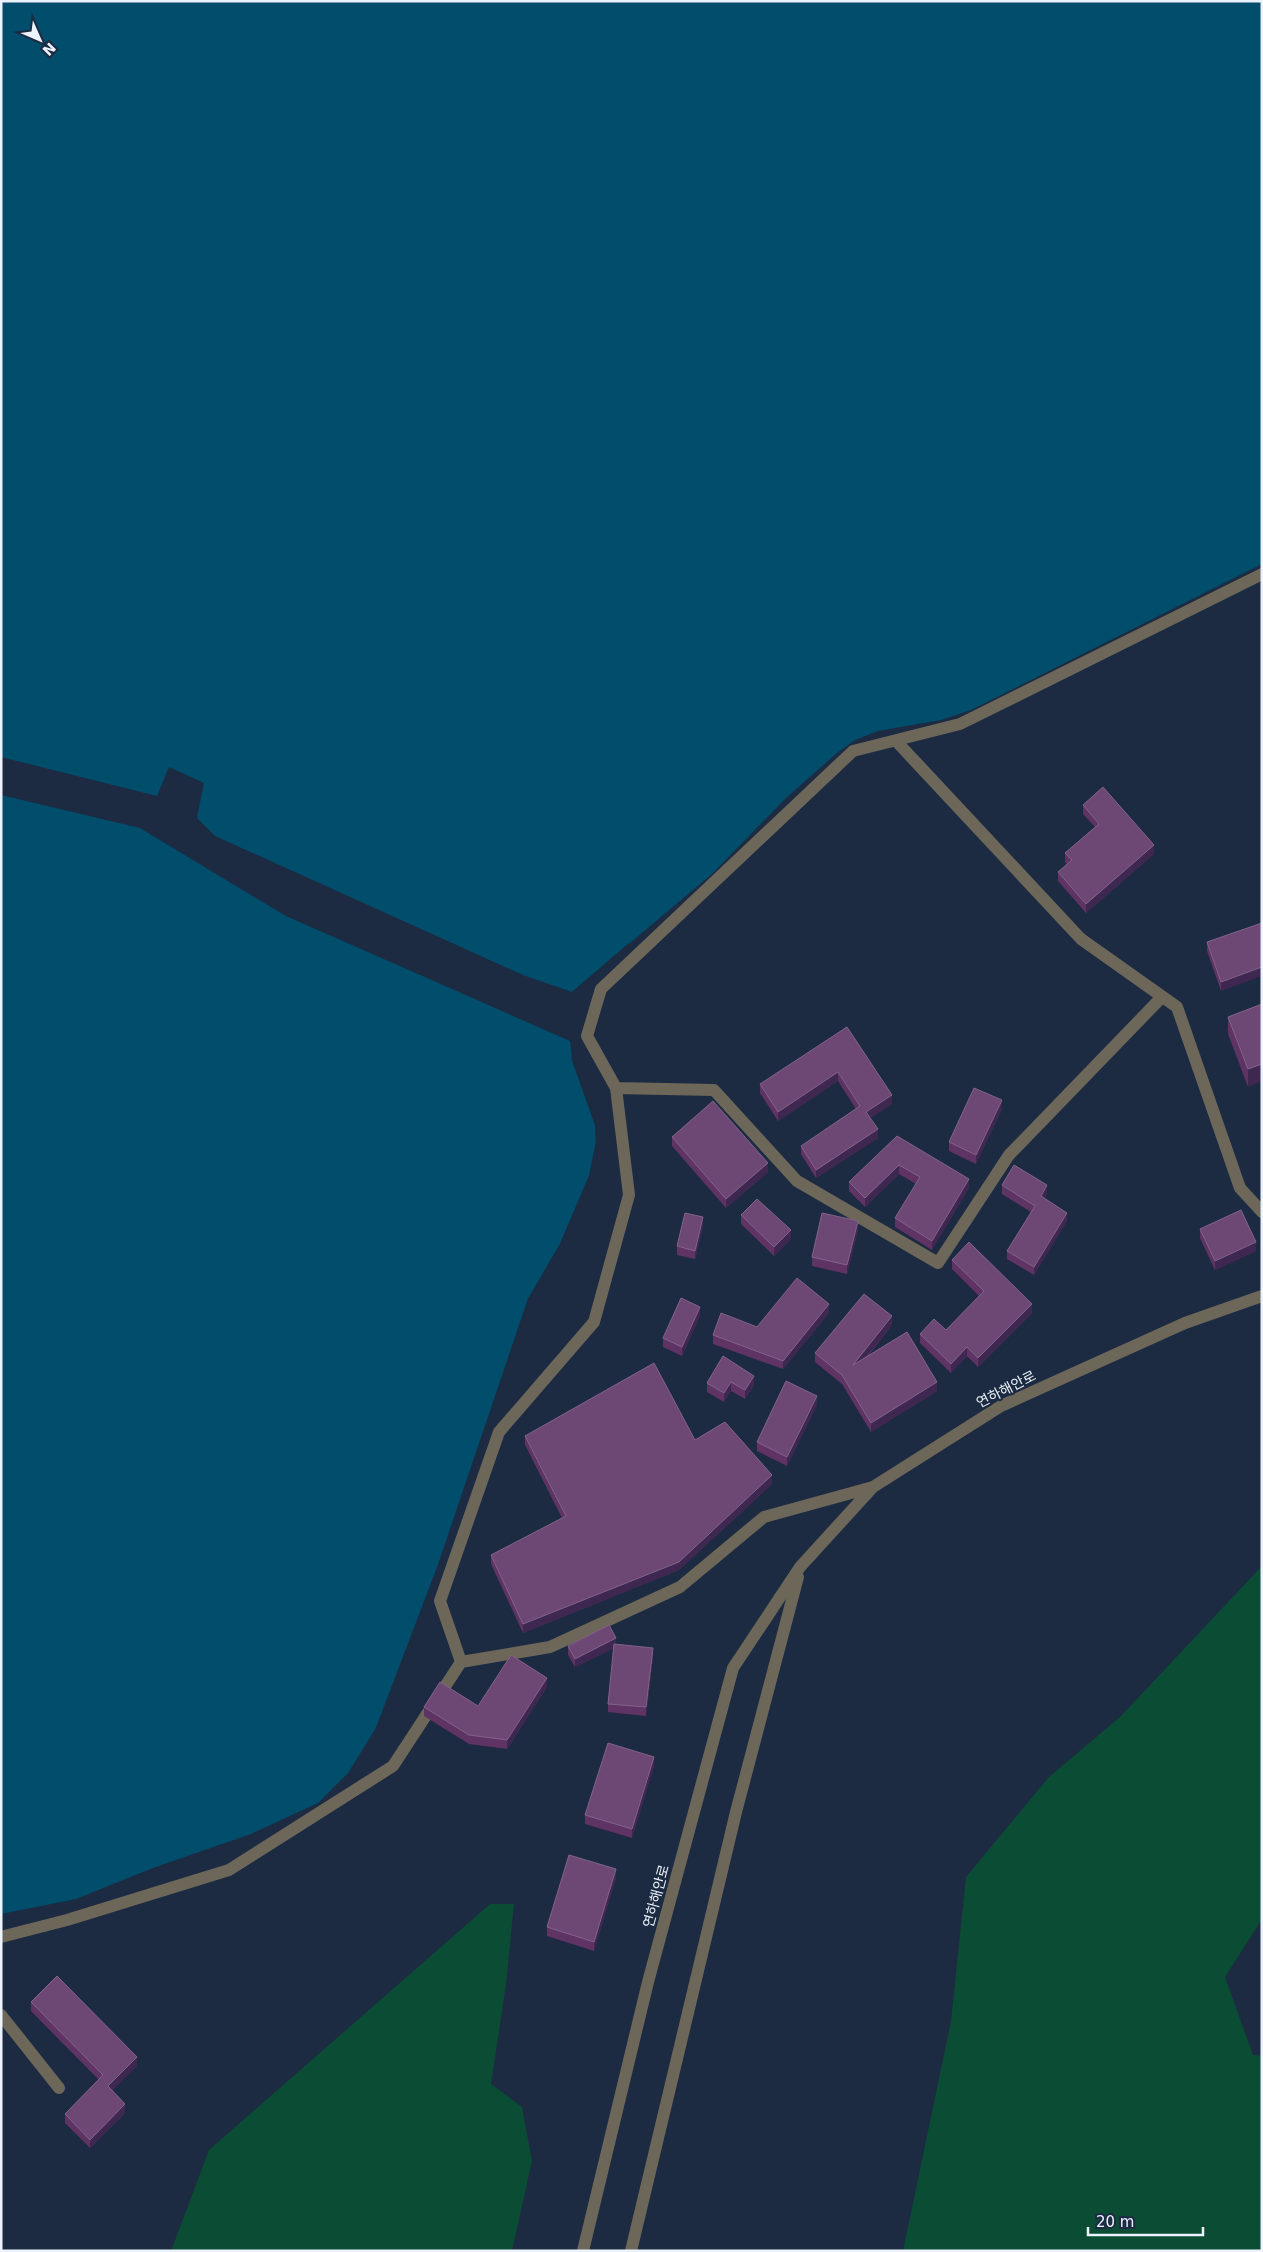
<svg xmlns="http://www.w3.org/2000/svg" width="1263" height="2252" viewBox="0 0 1263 2252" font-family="'DejaVu Sans','Noto Sans KR',sans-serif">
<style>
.green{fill:#0b4c35}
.water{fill:#004d6c}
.pier{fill:#1c2b42}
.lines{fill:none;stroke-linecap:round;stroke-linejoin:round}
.minor{stroke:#6d675a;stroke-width:12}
.wall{fill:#5f3364}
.shaded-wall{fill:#3e2750}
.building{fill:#6e4875;stroke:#82638a}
.labels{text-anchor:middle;stroke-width:4.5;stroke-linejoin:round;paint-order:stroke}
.street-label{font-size:14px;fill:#edf3fc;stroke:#1c2b42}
</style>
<rect width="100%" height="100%" fill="#1c2b42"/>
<path class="green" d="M 1262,1566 L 1262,1919 L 1225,1977 L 1253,2055 L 1262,2056 L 1262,2251 L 903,2251 L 951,2021 L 966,1877 L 1049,1777 L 1120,1717 Z
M 490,1904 L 514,1904 L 506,1985 L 491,2084 L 522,2107 L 532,2161 L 512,2251 L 171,2251 L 209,2150 Z"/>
<path class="water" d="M 1,1 L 1262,1 L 1262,564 L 971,710 L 941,720 L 878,731 L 855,740 L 837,753 L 786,798 L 713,873 L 572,992 L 572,1060 L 595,1125 L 596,1142 L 589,1176 L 560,1244 L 528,1299 L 438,1565 L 376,1728 L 348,1773 L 318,1803 L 251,1834 L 153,1868 L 76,1899 L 1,1914 Z"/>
<path class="pier" d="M 1,757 L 157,796 L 169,767 L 204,783 L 197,818 L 215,836 L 523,975 L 572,992 L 629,943 L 631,945 L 575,994 L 574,1059 L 597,1125 L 599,1143 L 592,1177 L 562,1245 L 530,1300 L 441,1566 L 405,1662 L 380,1725 L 376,1728 L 438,1565 L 528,1299 L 560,1244 L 589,1176 L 596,1142 L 595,1125 L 572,1060 L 570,1041 L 286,916 L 140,828 L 1,795 Z"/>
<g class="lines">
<path class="minor" d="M 897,742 L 1081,939 L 1177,1007 L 1240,1188 L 1262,1212
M 616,1088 L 714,1090 L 797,1181 L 938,1263 L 1009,1155 L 1161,998
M 461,1662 L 440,1601 L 499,1432 L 594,1322 L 629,1195 L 616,1088 L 587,1036 L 601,989 L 853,751 L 960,724 L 1262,574
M 1,1937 L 67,1920 L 229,1870 L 393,1766 L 461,1662 L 550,1647 L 680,1587 L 764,1517 L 873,1487
M 1,2015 L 59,2088
M 583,2251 L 648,1982 L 733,1668 L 800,1567 L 873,1487 L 1001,1406 L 1185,1323 L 1262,1296
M 631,2251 L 736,1812 L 798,1577"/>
</g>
<path class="wall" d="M 1083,805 L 1154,854 L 1086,913 L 1058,881 L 1058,872 L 1067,864 L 1065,862 L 1065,853 L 1095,827 L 1083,814 Z
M 1262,923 L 1221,991 L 1207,951 L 1207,942 Z
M 1262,1004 L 1248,1087 L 1228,1034 L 1228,1017 Z
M 847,1027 L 892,1104 L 870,1118 L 878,1138 L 816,1178 L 801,1154 L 801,1146 L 856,1109 L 838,1081 L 778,1121 L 760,1093 L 760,1084 Z
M 1002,1109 L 976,1164 L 949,1151 L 949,1142 Z
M 897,1136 L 969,1188 L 932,1250 L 895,1227 L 895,1218 L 916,1184 L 899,1174 L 865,1207 L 849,1191 L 849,1182 Z
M 672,1137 L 768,1172 L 726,1208 L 672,1146 Z
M 1002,1185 L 1047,1194 L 1044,1199 L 1067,1221 L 1034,1275 L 1007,1259 L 1007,1251 L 1031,1212 L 1002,1194 Z
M 741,1215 L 791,1239 L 774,1256 L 741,1224 Z
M 703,1226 L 695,1259 L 677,1255 L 677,1246 Z
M 1200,1229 L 1256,1251 L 1215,1270 L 1200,1238 Z
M 858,1230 L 847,1274 L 812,1266 L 812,1257 Z
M 952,1260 L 1032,1313 L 978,1367 L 967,1356 L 951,1373 L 920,1343 L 920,1334 L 946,1330 L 979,1296 L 952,1269 Z
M 829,1313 L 783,1369 L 713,1344 L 713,1335 Z
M 700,1316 L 682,1356 L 663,1347 L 663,1338 Z
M 892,1325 L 868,1356 L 937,1391 L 871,1432 L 842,1384 L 815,1362 L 815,1353 Z
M 723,1356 L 754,1385 L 745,1399 L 731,1391 L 724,1402 L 707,1392 L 707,1383 Z
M 817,1405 L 787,1466 L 757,1451 L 757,1442 Z
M 525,1436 L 695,1440 L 772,1484 L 679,1570 L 523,1633 L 491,1564 L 491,1555 L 562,1518 L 525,1445 Z
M 616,1645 L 653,1657 L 646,1716 L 608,1712 L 608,1704 L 614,1648 L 575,1667 L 568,1655 L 568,1646 Z
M 547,1687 L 507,1749 L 469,1744 L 424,1716 L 424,1707 L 478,1706 Z
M 654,1766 L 632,1838 L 585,1824 L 585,1815 Z
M 616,1878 L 594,1951 L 547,1936 L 547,1927 Z
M 31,2002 L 137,2066 L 112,2090 L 125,2113 L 90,2148 L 65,2123 L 65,2114 L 99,2080 L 31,2011 Z"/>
<path class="shaded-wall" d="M 1154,845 L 1154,854 L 1086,913 L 1086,904 Z
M 1262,967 L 1262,976 L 1221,991 L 1221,982 Z
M 1262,1064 L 1262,1081 L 1248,1087 L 1248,1069 Z
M 838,1072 L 838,1081 L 778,1121 L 778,1112 Z
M 892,1095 L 892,1104 L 866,1121 L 866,1112 Z
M 1002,1100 L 1002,1109 L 976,1164 L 976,1155 Z
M 878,1129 L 878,1138 L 816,1178 L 816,1170 Z
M 768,1163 L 768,1172 L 726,1208 L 726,1199 Z
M 899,1165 L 899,1174 L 865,1207 L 865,1198 Z
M 969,1179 L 969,1188 L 932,1250 L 932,1241 Z
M 1047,1185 L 1047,1194 L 1041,1205 L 1041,1196 Z
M 1067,1213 L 1067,1221 L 1034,1275 L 1034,1267 Z
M 703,1217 L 703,1226 L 695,1259 L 695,1251 Z
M 858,1221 L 858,1230 L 847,1274 L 847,1265 Z
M 791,1230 L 791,1239 L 774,1256 L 774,1247 Z
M 1256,1242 L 1256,1251 L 1215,1270 L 1215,1261 Z
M 829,1304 L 829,1313 L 783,1369 L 783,1361 Z
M 1032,1304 L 1032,1313 L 978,1367 L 978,1358 Z
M 700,1307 L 700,1316 L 682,1356 L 682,1347 Z
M 892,1316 L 892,1325 L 853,1373 L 853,1365 Z
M 967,1347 L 967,1356 L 951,1373 L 951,1364 Z
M 754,1376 L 754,1385 L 745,1399 L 745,1390 Z
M 731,1382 L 731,1391 L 724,1402 L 724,1393 Z
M 937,1382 L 937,1391 L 871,1432 L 871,1423 Z
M 817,1396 L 817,1405 L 787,1466 L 787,1457 Z
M 772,1475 L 772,1484 L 679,1570 L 523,1633 L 523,1624 Z
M 616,1638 L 616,1647 L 575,1667 L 575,1659 Z
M 653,1648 L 653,1657 L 646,1716 L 646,1707 Z
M 547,1678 L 547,1687 L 507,1749 L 507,1740 Z
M 654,1757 L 654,1766 L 632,1838 L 632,1829 Z
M 616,1869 L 616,1878 L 594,1951 L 594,1942 Z
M 137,2057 L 137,2066 L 108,2095 L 108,2086 Z
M 125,2104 L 125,2113 L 90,2148 L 90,2140 Z"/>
<path class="building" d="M 1103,787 L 1154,845 L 1086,904 L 1058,872 L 1072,860 L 1065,853 L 1099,824 L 1083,805 Z
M 1262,923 L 1262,967 L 1221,982 L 1207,942 Z
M 1262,1004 L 1262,1064 L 1248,1069 L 1228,1017 Z
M 847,1027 L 892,1095 L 866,1112 L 878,1129 L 816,1170 L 801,1146 L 860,1106 L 838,1072 L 778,1112 L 760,1084 Z
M 974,1088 L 1002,1100 L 976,1155 L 949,1142 Z
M 713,1101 L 768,1163 L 726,1199 L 672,1137 Z
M 897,1136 L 969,1179 L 932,1241 L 895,1218 L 920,1177 L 899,1165 L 865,1198 L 849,1182 Z
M 1014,1165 L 1047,1185 L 1041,1196 L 1067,1213 L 1034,1267 L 1007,1251 L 1035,1206 L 1002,1185 Z
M 757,1199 L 791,1230 L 774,1247 L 741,1215 Z
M 1241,1210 L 1256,1242 L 1215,1261 L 1200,1229 Z
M 685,1213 L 703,1217 L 695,1251 L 677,1246 Z
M 822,1213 L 858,1221 L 847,1265 L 812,1257 Z
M 969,1242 L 1032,1304 L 978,1358 L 967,1347 L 951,1364 L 920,1334 L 934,1319 L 946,1330 L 984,1291 L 952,1260 Z
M 797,1278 L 829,1304 L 783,1361 L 713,1335 L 721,1313 L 757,1327 Z
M 864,1294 L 892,1316 L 853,1365 L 907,1332 L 937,1382 L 871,1423 L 842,1375 L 815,1353 Z
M 681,1298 L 700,1307 L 682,1347 L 663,1338 Z
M 723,1356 L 754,1376 L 745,1390 L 731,1382 L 724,1393 L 707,1383 Z
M 654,1363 L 695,1440 L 725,1422 L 772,1475 L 679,1562 L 523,1624 L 491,1555 L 566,1516 L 525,1436 Z
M 786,1381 L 817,1396 L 787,1457 L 757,1442 Z
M 609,1625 L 616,1638 L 575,1659 L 568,1646 Z
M 614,1644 L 653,1648 L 646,1707 L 608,1704 Z
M 511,1655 L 547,1678 L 507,1740 L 469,1735 L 424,1707 L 440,1682 L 478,1706 Z
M 608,1743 L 654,1757 L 632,1829 L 585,1815 Z
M 569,1855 L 616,1869 L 594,1942 L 547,1927 Z
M 57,1976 L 137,2057 L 108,2086 L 125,2104 L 90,2140 L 65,2114 L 103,2075 L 31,2002 Z"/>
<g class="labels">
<g class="street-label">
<text transform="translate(1006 1389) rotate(-27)" y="5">연하해안로</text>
<text transform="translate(656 1896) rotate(-75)" y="5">연하해안로</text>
</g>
</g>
<rect width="1263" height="2252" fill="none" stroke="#edf3fc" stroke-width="5"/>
<g transform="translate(40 40) rotate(135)" stroke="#1c2b42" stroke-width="4" paint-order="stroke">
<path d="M0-4L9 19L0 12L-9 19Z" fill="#edf3fc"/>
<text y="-8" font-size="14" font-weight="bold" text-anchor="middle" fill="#edf3fc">N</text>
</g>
<path d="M1088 2227v8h115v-8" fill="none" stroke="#edf3fc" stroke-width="2.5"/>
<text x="1096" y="2227" font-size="15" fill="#edf3fc" stroke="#1c2b42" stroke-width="4" paint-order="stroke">20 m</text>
</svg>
